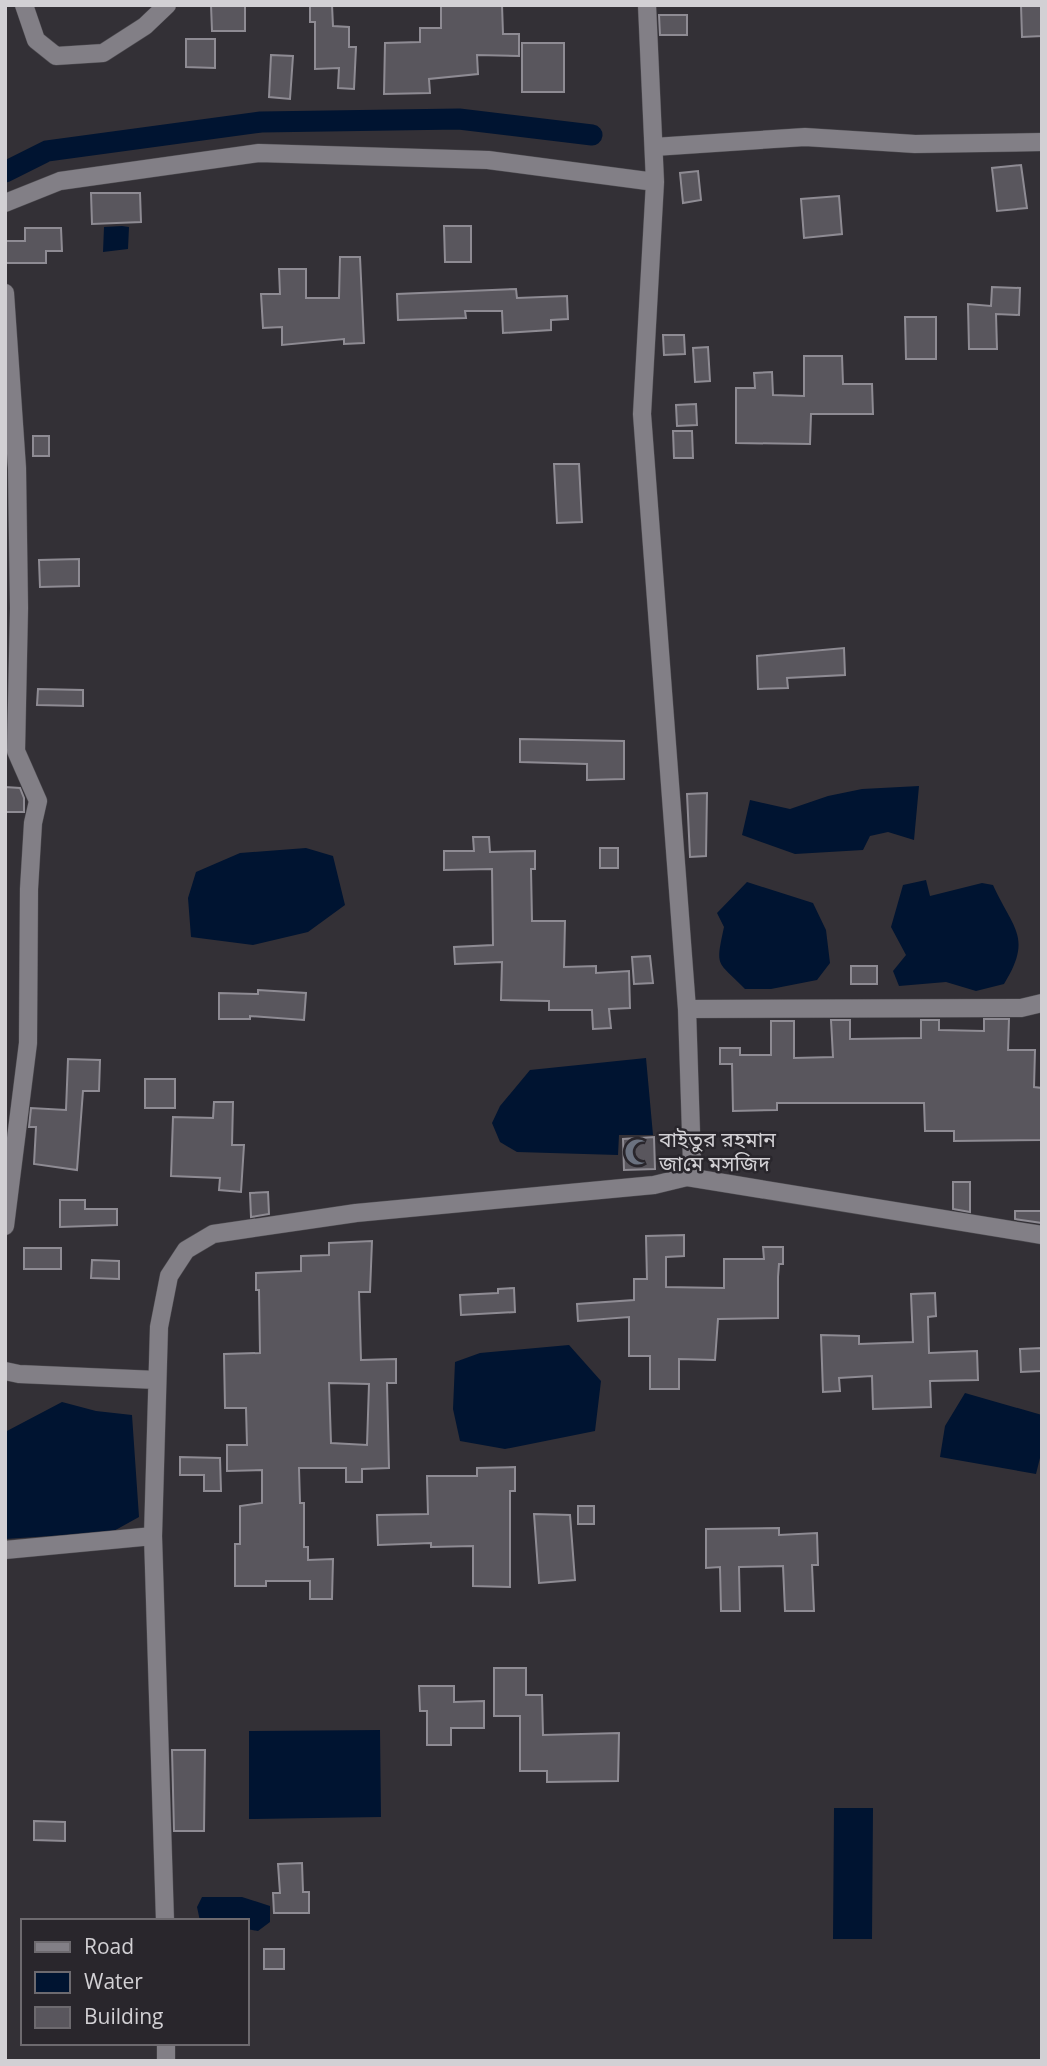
<svg xmlns="http://www.w3.org/2000/svg" width="1047" height="2066" viewBox="0 0 1047 2066" font-family="'Open Sans','Noto Sans Bengali',sans-serif">
<style>
.water{fill:#001431}
.lines{fill:none;stroke-linecap:round;stroke-linejoin:round}
.canal{stroke:#001431;stroke-width:21}
.building{fill:#59565d;stroke:#8e8b93;stroke-width:2;fill-rule:evenodd}
.minor-casing{stroke:#4e4c51;stroke-width:19}
.minor{stroke:#827f86;stroke-width:18}
.labels{text-anchor:middle;stroke-width:5;stroke-linejoin:round;paint-order:stroke}
.poi-label{font-size:21px;fill:#d2d0d4;stroke:#29262c;text-anchor:start}
</style>
<rect width="100%" height="100%" fill="#333036"/>
<path class="water" d="M 122,226 L 129,227 L 128,249 L 103,252 L 104,227 Z
M 919,786 L 914,840 L 888,832 L 870,836 L 863,850 L 795,854 L 742,835 L 750,800 L 790,809 L 828,796 L 862,789 Z
M 306,848 L 333,856 L 345,905 L 308,932 L 253,945 L 191,937 L 188,898 L 196,872 L 240,853 Z
M 926,880 L 930,896 L 982,883 L 993,885 C 1013,929 1033,937 1004,984 L 976,991 L 946,982 L 899,986 L 893,971 L 906,955 L 891,927 L 903,885 Z
M 747,882 L 813,903 L 826,930 L 830,963 L 817,980 L 771,989 L 745,989 C 717,960 715,969 724,927 L 717,913 Z
M 646,1058 L 653,1135 L 619,1135 L 618,1155 L 517,1152 L 500,1142 L 492,1123 L 500,1106 L 530,1070 Z
M 569,1345 L 601,1381 L 595,1431 L 505,1449 L 460,1441 L 453,1409 L 455,1362 L 480,1353 Z
M 965,1393 L 1042,1415 L 1042,1450 L 1036,1474 L 940,1457 L 945,1426 Z
M 62,1402 L 96,1411 L 132,1415 L 139,1517 L 112,1532 L 5,1539 L 5,1432 Z
M 380,1730 L 381,1817 L 249,1819 L 249,1731 Z
M 834,1808 L 873,1808 L 872,1939 L 833,1939 Z
M 202,1897 L 242,1897 L 270,1906 L 270,1922 L 258,1931 L 247,1929 L 247,1921 L 200,1921 L 197,1907 Z"/>
<g class="lines">
<path class="canal" d="M 5,172 L 47,151 L 261,122 L 459,119 L 592,135"/>
</g>
<path class="building" d="M 211,5 L 245,5 L 245,31 L 212,31 Z
M 310,5 L 332,5 L 333,26 L 349,27 L 349,47 L 356,47 L 354,89 L 338,88 L 339,68 L 315,69 L 315,22 L 310,22 Z
M 441,5 L 502,5 L 503,34 L 519,34 L 519,56 L 477,55 L 478,74 L 429,79 L 430,93 L 384,94 L 385,43 L 420,42 L 420,28 L 441,28 Z
M 1021,5 L 1042,5 L 1042,36 L 1022,37 Z
M 659,15 L 687,15 L 687,35 L 660,35 Z
M 186,39 L 215,39 L 215,68 L 186,67 Z
M 522,43 L 564,43 L 564,92 L 522,92 Z
M 271,55 L 293,56 L 290,99 L 269,97 Z
M 1021,165 L 1027,208 L 997,211 L 992,168 Z
M 698,171 L 701,200 L 683,203 L 680,173 Z
M 91,193 L 140,193 L 141,222 L 92,224 Z
M 839,196 L 842,234 L 804,238 L 801,199 Z
M 444,226 L 471,226 L 471,262 L 445,262 Z
M 25,228 L 61,228 L 62,251 L 46,251 L 46,263 L 5,263 L 5,241 L 25,241 Z
M 340,257 L 360,257 L 364,343 L 344,344 L 344,339 L 282,345 L 282,327 L 263,328 L 261,294 L 280,294 L 279,269 L 306,269 L 306,298 L 339,298 Z
M 992,287 L 1020,288 L 1019,315 L 996,314 L 997,349 L 969,349 L 968,304 L 991,306 Z
M 516,289 L 517,298 L 567,296 L 568,319 L 551,320 L 551,330 L 503,333 L 502,311 L 465,311 L 466,318 L 398,320 L 397,294 Z
M 905,317 L 936,317 L 936,359 L 906,359 Z
M 663,335 L 684,335 L 685,354 L 664,355 Z
M 708,347 L 710,381 L 695,382 L 693,348 Z
M 804,356 L 842,356 L 843,384 L 872,384 L 873,414 L 811,414 L 810,444 L 736,443 L 736,388 L 755,388 L 754,373 L 772,372 L 773,395 L 804,396 Z
M 696,404 L 697,425 L 677,426 L 676,405 Z
M 673,431 L 692,431 L 693,458 L 674,458 Z
M 33,436 L 49,436 L 49,456 L 33,456 Z
M 554,464 L 579,464 L 582,522 L 557,523 Z
M 79,559 L 79,586 L 40,587 L 39,560 Z
M 844,648 L 845,675 L 787,678 L 788,688 L 758,689 L 757,656 Z
M 38,689 L 83,690 L 83,706 L 37,705 Z
M 520,739 L 624,741 L 624,779 L 587,780 L 587,764 L 520,762 Z
M 5,787 L 20,788 L 24,798 L 24,812 L 5,812 Z
M 707,793 L 706,856 L 690,857 L 687,794 Z
M 473,837 L 489,837 L 490,852 L 535,851 L 535,869 L 531,869 L 532,921 L 565,921 L 564,967 L 596,966 L 596,973 L 629,971 L 630,1008 L 609,1009 L 611,1028 L 593,1029 L 592,1010 L 549,1010 L 549,1001 L 501,1000 L 502,962 L 455,964 L 454,947 L 493,945 L 492,869 L 444,870 L 444,851 L 474,851 Z
M 600,848 L 618,848 L 618,868 L 600,868 Z
M 650,956 L 653,983 L 634,984 L 632,957 Z
M 851,966 L 877,966 L 877,984 L 851,984 Z
M 258,990 L 306,993 L 304,1020 L 250,1016 L 250,1019 L 219,1019 L 219,993 L 258,994 Z
M 984,1019 L 1009,1019 L 1008,1050 L 1035,1050 L 1034,1087 L 1042,1088 L 1042,1140 L 954,1141 L 954,1131 L 925,1131 L 924,1103 L 777,1103 L 777,1110 L 733,1111 L 732,1064 L 720,1064 L 720,1048 L 740,1048 L 740,1055 L 771,1055 L 771,1021 L 794,1021 L 794,1058 L 833,1057 L 831,1020 L 850,1020 L 850,1039 L 921,1038 L 921,1020 L 939,1020 L 939,1030 L 984,1031 Z
M 68,1059 L 100,1060 L 99,1091 L 83,1091 L 77,1170 L 34,1164 L 36,1127 L 29,1127 L 31,1108 L 66,1110 Z
M 145,1079 L 175,1079 L 175,1108 L 145,1108 Z
M 214,1102 L 233,1102 L 232,1145 L 244,1145 L 241,1192 L 219,1190 L 220,1178 L 171,1176 L 173,1117 L 213,1118 Z
M 654,1137 L 655,1169 L 624,1170 L 623,1139 Z
M 953,1182 L 970,1182 L 970,1212 L 953,1209 Z
M 268,1192 L 269,1214 L 251,1217 L 250,1193 Z
M 60,1200 L 85,1200 L 85,1209 L 117,1209 L 117,1225 L 60,1227 Z
M 1015,1211 L 1042,1211 L 1042,1223 L 1015,1219 Z
M 684,1235 L 684,1256 L 666,1257 L 666,1287 L 724,1288 L 724,1259 L 764,1259 L 763,1247 L 783,1247 L 783,1264 L 779,1264 L 778,1277 L 778,1318 L 718,1319 L 715,1360 L 679,1359 L 679,1389 L 650,1389 L 650,1356 L 629,1356 L 629,1317 L 578,1321 L 577,1304 L 634,1300 L 634,1279 L 647,1279 L 646,1236 Z
M 372,1241 L 370,1292 L 359,1292 L 361,1360 L 396,1359 L 396,1383 L 387,1383 L 389,1468 L 362,1469 L 362,1482 L 346,1482 L 346,1468 L 299,1468 L 300,1503 L 304,1503 L 304,1547 L 308,1547 L 308,1560 L 333,1559 L 332,1599 L 310,1599 L 310,1581 L 266,1581 L 266,1586 L 235,1586 L 235,1544 L 240,1544 L 240,1506 L 262,1503 L 262,1470 L 227,1471 L 227,1445 L 247,1445 L 246,1408 L 225,1408 L 224,1354 L 260,1353 L 259,1290 L 256,1290 L 256,1273 L 301,1271 L 301,1256 L 329,1255 L 329,1243 ZM 329,1383 L 369,1384 L 367,1445 L 331,1443 Z
M 24,1248 L 61,1248 L 61,1269 L 24,1269 Z
M 92,1260 L 119,1261 L 119,1279 L 91,1278 Z
M 514,1288 L 515,1312 L 461,1315 L 460,1295 L 498,1293 L 498,1289 Z
M 935,1293 L 936,1316 L 928,1317 L 929,1353 L 977,1351 L 978,1380 L 930,1381 L 931,1407 L 873,1409 L 872,1376 L 839,1378 L 840,1391 L 823,1392 L 821,1335 L 859,1336 L 859,1344 L 913,1342 L 911,1294 Z
M 1041,1348 L 1041,1371 L 1021,1372 L 1020,1349 Z
M 180,1457 L 220,1458 L 221,1491 L 204,1491 L 204,1475 L 180,1475 Z
M 515,1467 L 515,1491 L 510,1491 L 510,1587 L 473,1586 L 473,1546 L 431,1547 L 431,1543 L 378,1545 L 377,1515 L 428,1514 L 427,1476 L 477,1476 L 477,1468 Z
M 578,1506 L 594,1506 L 594,1524 L 578,1524 Z
M 534,1514 L 570,1515 L 575,1580 L 539,1583 Z
M 779,1528 L 779,1535 L 817,1533 L 818,1565 L 812,1565 L 814,1611 L 785,1611 L 783,1566 L 739,1567 L 740,1611 L 721,1611 L 720,1567 L 706,1568 L 706,1529 Z
M 494,1668 L 526,1668 L 526,1695 L 542,1695 L 543,1735 L 619,1733 L 618,1781 L 547,1782 L 547,1771 L 520,1771 L 520,1716 L 494,1716 Z
M 419,1686 L 454,1686 L 454,1702 L 484,1701 L 484,1728 L 451,1728 L 451,1745 L 427,1745 L 427,1711 L 420,1711 Z
M 172,1750 L 205,1750 L 204,1831 L 174,1831 Z
M 34,1821 L 65,1822 L 65,1841 L 34,1840 Z
M 302,1863 L 303,1892 L 309,1892 L 309,1913 L 274,1913 L 273,1893 L 280,1893 L 278,1864 Z
M 264,1949 L 284,1949 L 284,1969 L 264,1969 Z"/>
<g class="lines">
<g class="minor-casing">
<path id="minor" d="M 24,5 L 36,40 L 56,56 L 103,53 L 145,26 L 167,5
M 654,147 L 805,137 L 915,144 L 1042,142
M 5,203 L 60,181 L 259,153 L 488,160 L 655,182
M 5,293 L 17,468 L 19,608 L 16,751 L 38,801 L 33,823 L 29,889 L 28,1043 L 5,1226
M 687,1009 L 1021,1008 L 1042,1003
M 687,1177 L 1042,1235
M 5,1371 L 19,1374 L 157,1380
M 5,1550 L 153,1536
M 165,1921 L 153,1536 L 159,1327 L 169,1276 L 186,1250 L 213,1234 L 356,1213 L 654,1185 L 687,1177 L 692,1163 L 687,1009 L 642,414 L 655,182 L 647,5
M 166,2043 L 166,2061"/>
</g>
<use href="#minor" class="minor"/>
</g>
<defs>
<g id="mosque-bare" transform="scale(2.1)"><path d="M3.5-4.9A6 6 0 1 0 3.5 4.9A5 5 0 1 1 3.5-4.9Z" fill="#6b7280" stroke="#29262c" stroke-width="2.5" paint-order="stroke"/></g>
</defs>
<g fill-rule="evenodd">
<use href="#mosque-bare" x="638" y="1152"/>
</g>
<g class="labels">
<g class="poi-label">
<text x="659" y="1147">বাইতুর রহমান<tspan x="659" dy="24">জা‌মে মস‌জিদ</tspan></text>
</g>
</g>
<rect width="1047" height="2066" fill="none" stroke="#d2d0d4" stroke-width="14"/>
<rect x="21" y="1919" width="228" height="126" fill="#29262c" stroke="#6d6a6f" stroke-width="2"/>
<rect x="35" y="1942" width="35" height="10" fill="#827f86" stroke="#6d6a6f" stroke-width="2"/>
<text x="84" y="1954" font-size="21" fill="#d2d0d4">Road</text>
<rect x="35" y="1972" width="35" height="21" fill="#001431" stroke="#6d6a6f" stroke-width="2"/>
<text x="84" y="1989" font-size="21" fill="#d2d0d4">Water</text>
<rect x="35" y="2007" width="35" height="21" fill="#59565d" stroke="#6d6a6f" stroke-width="2"/>
<text x="84" y="2024" font-size="21" fill="#d2d0d4">Building</text>
</svg>
